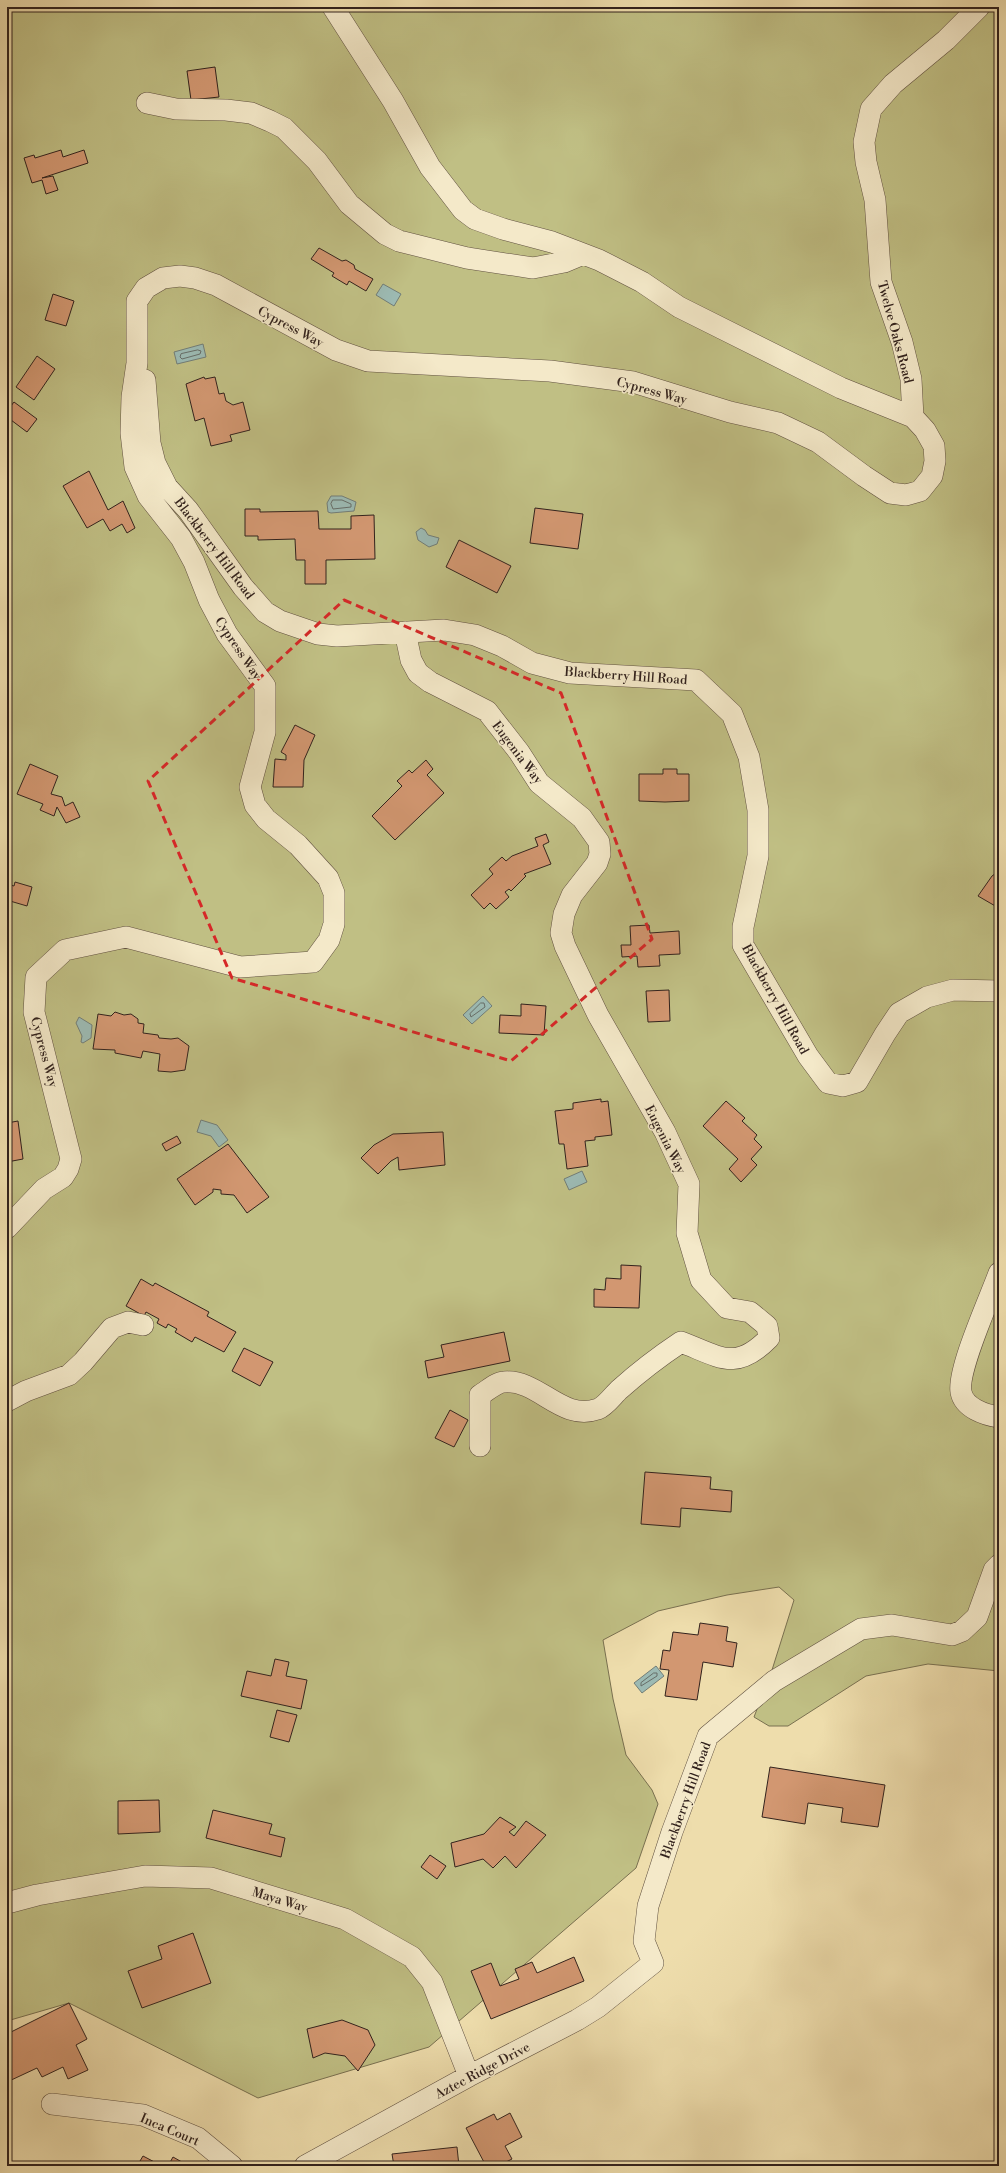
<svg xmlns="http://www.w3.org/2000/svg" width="1006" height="2173" viewBox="0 0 1006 2173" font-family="'Libre Bodoni',serif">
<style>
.green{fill:#c0bf84;stroke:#797050}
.water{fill:#9cbab3;stroke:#727d77}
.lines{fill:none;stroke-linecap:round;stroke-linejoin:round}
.shore{stroke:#676e68;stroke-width:1}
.building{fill:#d29771;stroke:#32221d}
.minor-casing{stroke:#615141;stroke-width:22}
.minor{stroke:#f4e9c9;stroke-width:21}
.marked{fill:none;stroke:#d62828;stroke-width:3;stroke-dasharray:8 5;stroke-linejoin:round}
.labels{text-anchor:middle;stroke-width:3;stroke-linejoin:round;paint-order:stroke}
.street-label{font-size:13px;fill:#32221d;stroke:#f4e9c9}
</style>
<rect width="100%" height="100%" fill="#eeddac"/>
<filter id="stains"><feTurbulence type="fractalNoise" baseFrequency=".005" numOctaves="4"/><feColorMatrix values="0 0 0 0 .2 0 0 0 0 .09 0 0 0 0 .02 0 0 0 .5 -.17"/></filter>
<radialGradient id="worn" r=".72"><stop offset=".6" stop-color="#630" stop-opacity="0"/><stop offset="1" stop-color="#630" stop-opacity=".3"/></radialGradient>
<path class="green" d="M 7,7 L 999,7 L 999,1671 L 928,1664 L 866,1676 L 788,1726 L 769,1726 L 754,1717 L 772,1670 L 794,1600 L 779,1587 L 727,1595 L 658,1611 L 603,1640 L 613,1699 L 626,1755 L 652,1790 L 658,1804 L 636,1868 L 429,2047 L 258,2098 L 69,2003 L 7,2021 Z"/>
<path class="water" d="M 383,284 L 401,294 L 394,306 L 376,295 Z
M 203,344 L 206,357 L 177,364 L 174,352 Z
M 331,496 L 342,496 L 356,502 L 354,511 L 331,513 L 328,512 L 327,503 Z
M 421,528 L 425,530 L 428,535 L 439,538 L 437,544 L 429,547 L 418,540 L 416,532 Z
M 483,996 L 492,1006 L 472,1024 L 463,1015 Z
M 79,1017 L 92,1025 L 91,1038 L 83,1043 L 81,1042 L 82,1036 L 76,1023 Z
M 201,1120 L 217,1125 L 228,1140 L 219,1147 L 211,1136 L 197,1132 Z
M 582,1171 L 587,1182 L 569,1190 L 564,1179 Z
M 656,1666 L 664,1676 L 642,1693 L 634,1683 Z"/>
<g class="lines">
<path class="shore" d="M 198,350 L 201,351 L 200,354 L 182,359 L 180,357 L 181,354 Z
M 333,500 L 342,500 L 351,504 L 351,507 L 333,509 L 331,504 Z
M 481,1003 L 484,1003 L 485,1007 L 471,1017 L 470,1014 Z
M 654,1673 L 657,1673 L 657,1676 L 641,1686 L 641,1683 Z"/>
</g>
<path class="building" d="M 215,67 L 219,97 L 191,100 L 187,71 Z
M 61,150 L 63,157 L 84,150 L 88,163 L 42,178 L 53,176 L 58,190 L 46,194 L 42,180 L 32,183 L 24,158 L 34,155 L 35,158 Z
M 319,248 L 342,261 L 346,260 L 354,265 L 355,269 L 373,279 L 366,291 L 349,281 L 347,285 L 332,276 L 334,273 L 311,259 Z
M 53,294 L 74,301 L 66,326 L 45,320 Z
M 37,356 L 55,369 L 34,400 L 16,387 Z
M 204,377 L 205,379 L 215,377 L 219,394 L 224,393 L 226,401 L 233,405 L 243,402 L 250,430 L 230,435 L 232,441 L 211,446 L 204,418 L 195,421 L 186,384 Z
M 14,402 L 37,419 L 27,432 L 7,417 L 7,411 Z
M 89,471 L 108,510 L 123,501 L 135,528 L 127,533 L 122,524 L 110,531 L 103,519 L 87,528 L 63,486 Z
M 535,508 L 583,514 L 578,549 L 530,543 Z
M 245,509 L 260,509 L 260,512 L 318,511 L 319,529 L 351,529 L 351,516 L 374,515 L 375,559 L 326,560 L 326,584 L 305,584 L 305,560 L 296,560 L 295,539 L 258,540 L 258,536 L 245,536 Z
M 459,540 L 511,566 L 497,593 L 446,567 Z
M 295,725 L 315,735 L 304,760 L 303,787 L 273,787 L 275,759 L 286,760 L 286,755 L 281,752 Z
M 426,760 L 433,769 L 427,775 L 444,793 L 395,840 L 372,816 L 402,786 L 397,781 L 409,770 L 412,773 Z
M 30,764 L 58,776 L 51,794 L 62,797 L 65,806 L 73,802 L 80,817 L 66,823 L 57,807 L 54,816 L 40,810 L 43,804 L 17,794 Z
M 663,769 L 677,769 L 677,774 L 689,774 L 689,801 L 665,802 L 639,801 L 639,774 L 663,774 Z
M 546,834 L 549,842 L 543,845 L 551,864 L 524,874 L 526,876 L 511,891 L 509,889 L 505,892 L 509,897 L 496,909 L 490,903 L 484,909 L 471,895 L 493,874 L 489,869 L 502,857 L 506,861 L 512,856 L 538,846 L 535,838 Z
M 999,871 L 999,903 L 997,907 L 978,896 L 992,876 Z
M 15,882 L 32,887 L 27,906 L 10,901 L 11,896 L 7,895 L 7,884 L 14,886 Z
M 649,925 L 650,933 L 679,931 L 680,954 L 659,955 L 660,966 L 638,967 L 637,956 L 622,957 L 621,945 L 631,945 L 630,926 Z
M 669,990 L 670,1021 L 648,1022 L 646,991 Z
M 521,1004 L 546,1006 L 544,1035 L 499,1033 L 500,1015 L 521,1016 Z
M 115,1012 L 124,1015 L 131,1014 L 138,1019 L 138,1023 L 144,1024 L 143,1033 L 158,1035 L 159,1038 L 171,1039 L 178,1038 L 189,1046 L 185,1070 L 171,1072 L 158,1071 L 160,1054 L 143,1051 L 141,1058 L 115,1053 L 115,1050 L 93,1049 L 98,1014 L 111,1016 Z
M 601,1099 L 601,1102 L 608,1101 L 612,1135 L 595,1137 L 595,1140 L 585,1141 L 588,1166 L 567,1169 L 564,1144 L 559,1144 L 555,1111 L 573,1109 L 573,1103 Z
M 726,1101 L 745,1118 L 742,1121 L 757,1135 L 754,1139 L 762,1147 L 751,1159 L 757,1165 L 741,1182 L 729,1169 L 738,1159 L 703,1126 Z
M 18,1121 L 23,1159 L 7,1162 L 7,1123 Z
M 443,1132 L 445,1165 L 399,1170 L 398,1157 L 391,1161 L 378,1174 L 361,1158 L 374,1145 L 393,1134 Z
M 177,1136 L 181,1143 L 166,1151 L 162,1144 Z
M 228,1144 L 269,1197 L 247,1213 L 234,1195 L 221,1194 L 221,1190 L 213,1189 L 213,1192 L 195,1205 L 177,1179 Z
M 621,1265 L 641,1266 L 639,1308 L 594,1307 L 594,1289 L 605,1290 L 606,1278 L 621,1279 Z
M 141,1279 L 153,1286 L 155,1283 L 209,1312 L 207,1316 L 236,1332 L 224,1352 L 195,1337 L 192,1342 L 175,1332 L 177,1329 L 168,1324 L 166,1328 L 157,1323 L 159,1319 L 146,1312 L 144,1316 L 126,1306 Z
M 504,1332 L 510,1361 L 428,1378 L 425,1361 L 444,1357 L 441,1345 Z
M 244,1348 L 273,1362 L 260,1386 L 232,1371 Z
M 450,1410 L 468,1420 L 454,1447 L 435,1438 Z
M 645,1472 L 711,1477 L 710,1489 L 732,1491 L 731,1512 L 681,1508 L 680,1527 L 641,1524 Z
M 700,1623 L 728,1627 L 726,1641 L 737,1643 L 733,1667 L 703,1662 L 697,1700 L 665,1696 L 669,1670 L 660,1669 L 663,1650 L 670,1651 L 673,1632 L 698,1635 Z
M 275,1659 L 289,1662 L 286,1676 L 307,1680 L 301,1709 L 241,1696 L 247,1671 L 271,1676 Z
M 277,1710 L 297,1715 L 289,1742 L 270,1737 Z
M 770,1767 L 885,1785 L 878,1827 L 841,1822 L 843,1808 L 808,1803 L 805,1824 L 762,1817 Z
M 159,1800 L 160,1832 L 118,1834 L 118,1801 Z
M 213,1810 L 272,1824 L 269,1834 L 285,1838 L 281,1857 L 206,1838 Z
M 500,1817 L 516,1827 L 509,1832 L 514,1836 L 526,1821 L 546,1835 L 516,1868 L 505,1856 L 493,1868 L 483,1859 L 455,1867 L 451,1843 L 484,1834 Z
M 430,1855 L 446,1866 L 437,1879 L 421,1867 Z
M 193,1933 L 211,1983 L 142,2008 L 128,1971 L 162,1959 L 158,1946 Z
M 574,1957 L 584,1981 L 491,2019 L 471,1971 L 491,1963 L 500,1986 L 519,1979 L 515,1969 L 532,1962 L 537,1973 Z
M 69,2003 L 87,2039 L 76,2045 L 88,2070 L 68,2079 L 63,2067 L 42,2077 L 37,2068 L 7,2082 L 7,2034 Z
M 342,2020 L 368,2030 L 375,2045 L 358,2071 L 345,2056 L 325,2053 L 313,2058 L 307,2029 Z
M 510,2113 L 522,2137 L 505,2146 L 512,2159 L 498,2166 L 486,2166 L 466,2128 L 494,2114 L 497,2120 Z
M 457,2147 L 459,2166 L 394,2166 L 392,2154 Z
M 143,2156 L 162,2166 L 137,2166 Z
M 173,2157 L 189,2166 L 168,2166 Z"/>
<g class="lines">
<g class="minor-casing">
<path id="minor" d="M 147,103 L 176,109 L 226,110 L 251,113 L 270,121 L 284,128 L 317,161 L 349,204 L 385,234 L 399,241 L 467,258 L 533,268 L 564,262 L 583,254
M 145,380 L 150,443 L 155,463 L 167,487 L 188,510 L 243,587 L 265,612 L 280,621 L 318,634 L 337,636 L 444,630 L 475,635 L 502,646 L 532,663 L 570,673 L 696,680 L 732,714 L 749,757 L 758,810 L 758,856 L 743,927 L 743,945 L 808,1056 L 828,1083 L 843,1086 L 857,1082 L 885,1034 L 899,1013 L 927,997 L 953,990 L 999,991
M 913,417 L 911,379 L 902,342 L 881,282 L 875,200 L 866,162 L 864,142 L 871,109 L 893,84 L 946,40 L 979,7
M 405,632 L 411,660 L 418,673 L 430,682 L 487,711 L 519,752 L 539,783 L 582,818 L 599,842 L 600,854 L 597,863 L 572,895 L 564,914 L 561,933 L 565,946 L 598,1015 L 665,1132 L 689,1184 L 687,1233 L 701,1280 L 727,1308 L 750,1312 L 767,1326 L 769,1338 C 736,1372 720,1357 681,1342 C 660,1356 639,1372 620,1389 C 614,1394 606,1406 598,1409 C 561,1422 539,1379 504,1382 C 497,1382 487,1391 480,1395 L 480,1446
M 7,1228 L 44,1189 L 63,1177 L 68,1169 L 71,1159 L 34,1012 L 36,977 L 65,950 L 126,937 L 240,967 L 313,962 L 329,940 L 334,924 L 334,893 L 328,878 L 298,845 L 266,819 L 255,805 L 250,787 L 265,732 L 265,686 L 227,634 L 209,600 L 194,562 L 181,538 L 148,496 L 135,467 L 131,433 L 132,397 L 137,363 L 137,301 L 146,288 L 163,278 L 180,276 L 195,278 L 216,285 L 336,350 L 368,361 L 550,371 L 633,382 L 730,412 L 778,423 L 818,442 L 864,476 L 890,493 L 906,495 L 920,491 L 932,476 L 935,461 L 934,446 L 925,430 L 913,417 L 841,388 L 679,307 L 642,282 L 599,260 L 552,242 L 503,229 L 475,219 L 463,210 L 430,167 L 393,101 L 333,7
M 999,1273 C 990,1298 957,1370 961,1392 C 964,1408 985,1415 999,1417
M 7,1401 L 26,1391 L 69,1375 L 83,1362 L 112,1328 L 128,1322 L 143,1325
M 7,1903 L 37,1895 L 145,1876 L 211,1878 L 345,1919 L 412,1957 L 432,1982 L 469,2076
M 52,2104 L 143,2115 L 198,2138 L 232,2166
M 305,2166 L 469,2076 L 577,2020 L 598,2007 L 653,1963 L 644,1941 L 648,1906 L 672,1832 L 708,1736 L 774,1681 L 861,1629 L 892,1625 L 952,1635 L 962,1631 L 977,1617 L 994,1570 L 999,1565"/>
</g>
<use href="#minor" class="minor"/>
</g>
<path class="marked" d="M 344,600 L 561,693 L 652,939 L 511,1061 L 232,978 L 148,781 Z"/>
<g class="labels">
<g class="street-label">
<text transform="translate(291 326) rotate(28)" y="5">Cypress Way</text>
<text transform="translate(896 332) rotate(75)" y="5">Twelve Oaks Road</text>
<text transform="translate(652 390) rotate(15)" y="5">Cypress Way</text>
<text transform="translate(215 548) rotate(53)" y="5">Blackberry Hill Road</text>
<text transform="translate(239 648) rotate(56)" y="5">Cypress Way</text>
<text transform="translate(626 675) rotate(4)" y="5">Blackberry Hill Road</text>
<text transform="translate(518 752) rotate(53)" y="5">Eugenia Way</text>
<text transform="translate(776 999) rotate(61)" y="5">Blackberry Hill Road</text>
<text transform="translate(45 1052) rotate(75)" y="5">Cypress Way</text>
<text transform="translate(666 1139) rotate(63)" y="5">Eugenia Way</text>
<text transform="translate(685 1800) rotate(-70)" y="5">Blackberry Hill Road</text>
<text transform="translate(280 1899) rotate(17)" y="5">Maya Way</text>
<text transform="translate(482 2070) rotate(-28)" y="5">Aztec Ridge Drive</text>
<text transform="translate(170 2129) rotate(23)" y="5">Inca Court</text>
</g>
</g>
<rect width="1006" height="2173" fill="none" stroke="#eeddac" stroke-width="24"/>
<rect x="8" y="8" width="990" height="2157" fill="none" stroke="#32221d" stroke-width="2"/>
<rect x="12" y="12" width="982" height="2149" fill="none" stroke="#32221d"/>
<rect width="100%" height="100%" filter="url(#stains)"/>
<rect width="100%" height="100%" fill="url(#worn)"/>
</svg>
